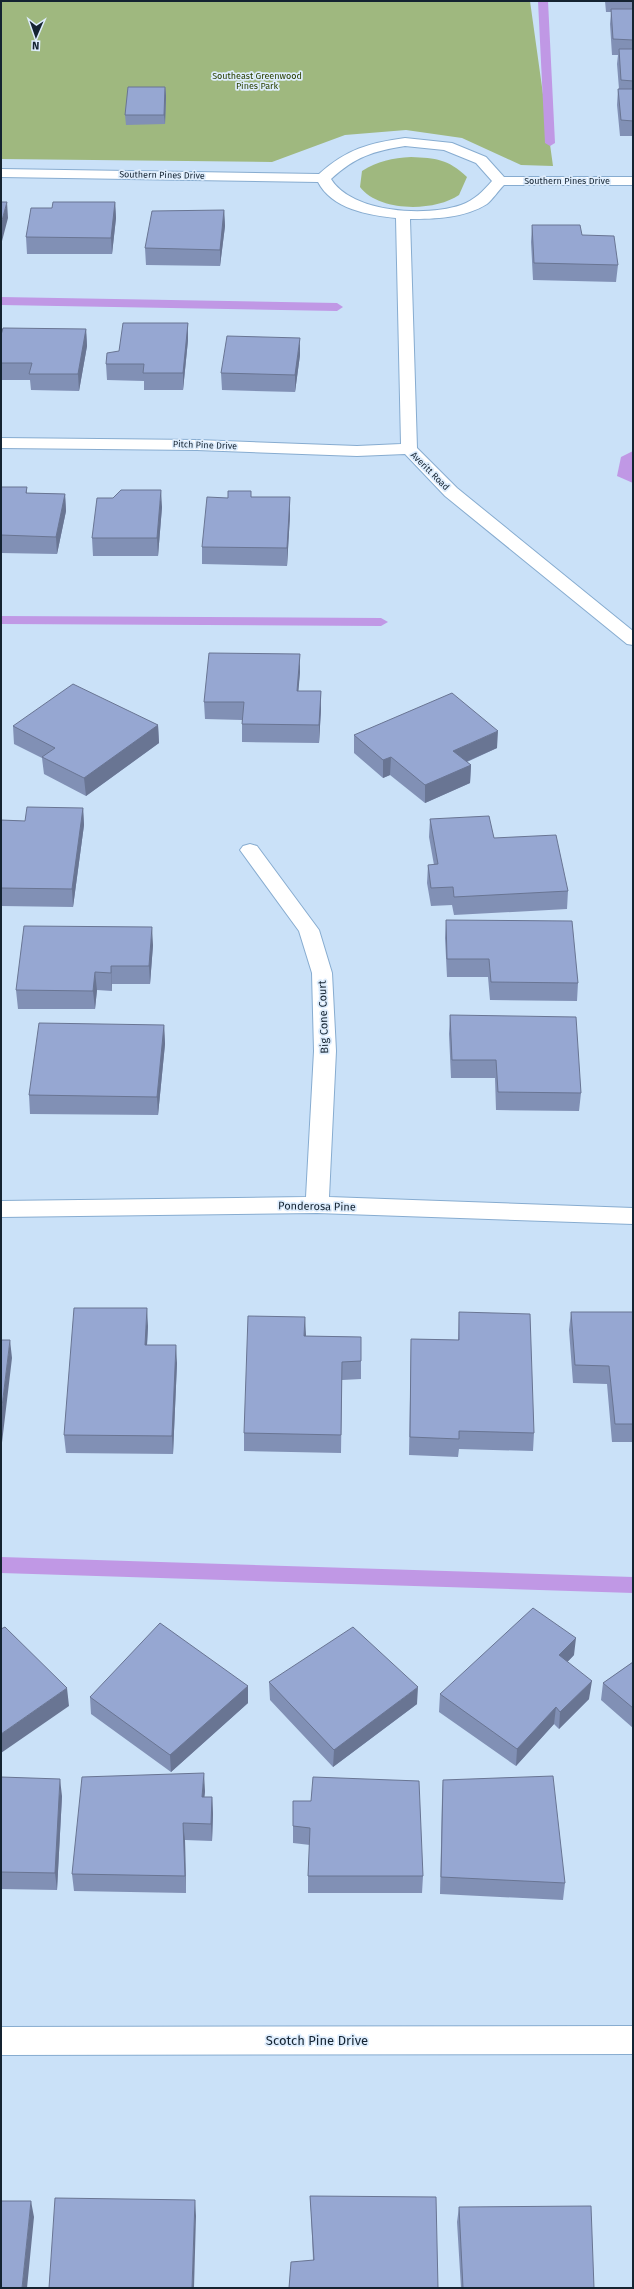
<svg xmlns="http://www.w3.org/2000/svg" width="634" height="2289" viewBox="0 0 634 2289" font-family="'Fira Sans',sans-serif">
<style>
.green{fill:#9fb87f}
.water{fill:#c098e5}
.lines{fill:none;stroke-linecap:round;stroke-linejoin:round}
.stream{fill:#c098e5;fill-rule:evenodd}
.minor-casing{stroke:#87acd0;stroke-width:2}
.minor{fill:#fff;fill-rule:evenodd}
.wall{fill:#8190b5}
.shaded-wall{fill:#697593}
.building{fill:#96a7d2;stroke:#697593}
.labels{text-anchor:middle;stroke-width:3.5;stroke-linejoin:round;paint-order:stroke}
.far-park-label{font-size:9px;fill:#2a4000;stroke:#deedfd}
.far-street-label{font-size:9px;fill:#142331;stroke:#deedfd}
.street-label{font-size:11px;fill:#142331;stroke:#deedfd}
.near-street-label{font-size:13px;fill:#142331;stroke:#deedfd}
</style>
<rect width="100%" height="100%" fill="#cae1f8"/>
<path class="green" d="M 1,1 L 530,1 L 553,166 L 521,165 L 462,138 L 406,130 L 345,135 L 272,162 L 1,159 Z
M 411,157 C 436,158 448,159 467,177 L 459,195 C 434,212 379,212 360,187 L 362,171 C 378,161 392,158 411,157 Z"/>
<path class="water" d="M 633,451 L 633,483 L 617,476 L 621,457 Z"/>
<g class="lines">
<path class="stream" d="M 538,1 L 548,1 L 555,143 L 550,146 L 545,143 Z
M 1,297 L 337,303 L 343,307 L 337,311 L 1,305 Z
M 1,616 L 381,618 L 388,622 L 381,626 L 1,624 Z
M 1,1557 L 633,1577 L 633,1593 L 1,1573 Z"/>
<g class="minor-casing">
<path id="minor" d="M 405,138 L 452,143 L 486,157 L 504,177 L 633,177 L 633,185 L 504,185 C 498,191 493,199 487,204 C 465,218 435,219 410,219 L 417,448 L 457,488 L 633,631 L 633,645 L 627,644 L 445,496 L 405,454 L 357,456 L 197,450 L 1,448 L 1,438 L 197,440 L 357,446 L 401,444 L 396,218 C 368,215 332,209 318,182 L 1,177 L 1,169 L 319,174 C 347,149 369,143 405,138 ZM 405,146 L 444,150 L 476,163 L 492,181 C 483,191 475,200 461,205 C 426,217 352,213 331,179 C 355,157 373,151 405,146 Z
M 250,844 L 257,846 L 319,930 L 332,973 L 336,1051 L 329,1197 L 633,1208 L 633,1224 L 317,1213 L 1,1217 L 1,1201 L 306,1197 L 314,1051 L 312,973 L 299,931 L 240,850 L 243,846 Z
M 633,2026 L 633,2054 L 1,2055 L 1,2027 Z"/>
</g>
<use href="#minor" class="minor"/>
</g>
<path class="wall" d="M 605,1 L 633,1 L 633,136 L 620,136 L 617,105 L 618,89 L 619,89 L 617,64 L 618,55 L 612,55 L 610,24 L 611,12 L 606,12 Z
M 165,87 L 166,96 L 165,124 L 126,125 L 125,115 Z
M 115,202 L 116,218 L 112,254 L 27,254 L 26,237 L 52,208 Z
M 224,210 L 225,226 L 220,266 L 146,265 L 145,248 Z
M 532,225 L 582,235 L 618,265 L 616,282 L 533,280 L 531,242 Z
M 188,323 L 188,340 L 183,390 L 144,390 L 144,381 L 107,380 L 106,364 L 119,351 Z
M 86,329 L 87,346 L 79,391 L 31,390 L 30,380 L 1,380 L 1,335 Z
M 300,355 L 295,392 L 222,390 L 221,373 Z
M 1,487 L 27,487 L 27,493 L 65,494 L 66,511 L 57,554 L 1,553 Z
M 251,497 L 290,497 L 290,515 L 287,566 L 202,564 L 202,547 L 228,498 Z
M 162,507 L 158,556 L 93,556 L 92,538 Z
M 300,672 L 298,691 L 321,691 L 321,709 L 319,743 L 242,742 L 242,720 L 205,719 L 204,702 Z
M 158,725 L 159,743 L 86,796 L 44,774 L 42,758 L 14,744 L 13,726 Z
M 354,735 L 497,748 L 467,762 L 471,765 L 470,783 L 425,803 L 390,775 L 383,778 L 354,753 Z
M 83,808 L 84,825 L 73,907 L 1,906 L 1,820 L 25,821 Z
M 430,819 L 494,838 L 568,891 L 567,909 L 454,915 L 452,905 L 431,906 L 427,883 L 428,865 L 434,865 L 429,837 Z
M 446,920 L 578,983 L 577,1001 L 490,1000 L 488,977 L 447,977 L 445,938 Z
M 153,945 L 150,984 L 112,984 L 112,991 L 97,990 L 95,1009 L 18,1009 L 16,990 Z
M 450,1015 L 581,1093 L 579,1111 L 496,1110 L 495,1078 L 451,1078 L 449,1034 Z
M 164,1025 L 165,1044 L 158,1115 L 30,1114 L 29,1095 Z
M 459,1312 L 534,1433 L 533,1451 L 459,1449 L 458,1457 L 409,1455 L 411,1339 L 458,1340 Z
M 571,1312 L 633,1312 L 633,1442 L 612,1442 L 607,1384 L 573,1383 L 569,1330 Z
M 148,1326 L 147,1345 L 177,1363 L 173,1454 L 66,1453 L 64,1435 Z
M 305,1336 L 361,1337 L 361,1379 L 342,1380 L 341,1453 L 244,1451 L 244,1433 Z
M 574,1655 L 567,1662 L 589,1699 L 559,1729 L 554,1724 L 516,1766 L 439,1712 L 440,1694 Z
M 633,1662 L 633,1728 L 601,1700 L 603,1683 Z
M 269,1682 L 417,1704 L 333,1767 L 270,1700 Z
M 248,1686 L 248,1703 L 171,1772 L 91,1714 L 90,1697 Z
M 1,1777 L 62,1796 L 57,1890 L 1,1889 Z
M 443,1780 L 565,1883 L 563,1900 L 440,1894 L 442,1797 Z
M 205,1791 L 204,1797 L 212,1797 L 213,1814 L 212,1841 L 185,1840 L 186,1893 L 74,1891 L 72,1874 Z
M 293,1801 L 423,1876 L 422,1893 L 308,1893 L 308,1876 L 310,1845 L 293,1843 Z
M 310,2196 L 438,2288 L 313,2260 L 311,2212 Z
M 459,2207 L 594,2288 L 461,2288 L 457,2222 Z"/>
<path class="shaded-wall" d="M 165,87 L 166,96 L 165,124 L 164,115 Z
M 7,202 L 8,218 L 1,245 L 1,224 Z
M 115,202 L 116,218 L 112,254 L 111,238 Z
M 224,210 L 225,226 L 220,266 L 220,250 Z
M 188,323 L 188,340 L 183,390 L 183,373 Z
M 86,329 L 87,346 L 79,391 L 78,374 Z
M 300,338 L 300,355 L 295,392 L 295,375 Z
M 161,490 L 162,507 L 158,556 L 157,538 Z
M 65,494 L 66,511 L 57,554 L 56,537 Z
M 290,497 L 290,515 L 287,566 L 287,548 Z
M 300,654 L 300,672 L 297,709 L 297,691 Z
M 321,691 L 321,709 L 319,743 L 319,725 Z
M 158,725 L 159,743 L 86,796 L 84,778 Z
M 498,731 L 497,748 L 452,768 L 453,751 Z
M 391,757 L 390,775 L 383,778 L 383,760 Z
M 471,765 L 470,783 L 425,803 L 425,785 Z
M 83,808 L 84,825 L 73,907 L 72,889 Z
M 152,927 L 153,945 L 150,984 L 149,966 Z
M 111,966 L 112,984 L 112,991 L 111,973 Z
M 95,972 L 97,990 L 95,1009 L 93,991 Z
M 164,1025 L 165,1044 L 158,1115 L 157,1097 Z
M 147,1308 L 148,1326 L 146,1363 L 145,1345 Z
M 305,1317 L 306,1335 L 305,1354 L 304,1336 Z
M 10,1340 L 12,1358 L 1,1451 L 1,1415 Z
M 176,1345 L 177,1363 L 173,1454 L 172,1436 Z
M 576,1638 L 574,1655 L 557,1673 L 559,1655 Z
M 592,1681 L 589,1699 L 559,1729 L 560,1712 Z
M 248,1686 L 248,1703 L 171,1772 L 170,1755 Z
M 418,1687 L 417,1704 L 333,1767 L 334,1750 Z
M 67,1688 L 69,1706 L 1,1753 L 1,1734 Z
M 556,1707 L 554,1724 L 516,1766 L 517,1749 Z
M 204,1773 L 205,1791 L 203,1814 L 202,1797 Z
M 60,1779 L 62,1796 L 57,1890 L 55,1873 Z
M 212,1797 L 213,1814 L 212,1841 L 211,1824 Z
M 183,1823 L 185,1840 L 186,1893 L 185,1876 Z
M 195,2200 L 196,2216 L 194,2288 L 192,2288 Z
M 31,2201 L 34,2217 L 27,2288 L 22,2288 Z"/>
<path class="building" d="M 611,9 L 633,9 L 633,40 L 613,39 Z
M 619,49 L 633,49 L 633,81 L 621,80 Z
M 128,87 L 165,87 L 164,115 L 125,115 Z
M 618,89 L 633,89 L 633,121 L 621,120 Z
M 1,202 L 7,202 L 1,224 Z
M 53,202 L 115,202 L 111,238 L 26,237 L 31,208 L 52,208 Z
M 224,210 L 220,250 L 145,248 L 152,211 Z
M 532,225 L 580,225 L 582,235 L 614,236 L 618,265 L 534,263 Z
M 123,323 L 188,323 L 183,373 L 143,373 L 144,364 L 106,364 L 107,353 L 119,351 Z
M 3,328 L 86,329 L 78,374 L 29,374 L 32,363 L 1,363 L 1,335 Z
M 227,336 L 300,338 L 295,375 L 221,373 Z
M 1,487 L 27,487 L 26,493 L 65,494 L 56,537 L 1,535 Z
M 121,490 L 161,490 L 157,538 L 92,538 L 97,498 L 113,498 Z
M 228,491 L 251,491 L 251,497 L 290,497 L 287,548 L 202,547 L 207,497 L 228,498 Z
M 209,653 L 300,654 L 297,691 L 321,691 L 319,725 L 242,724 L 244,702 L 204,702 Z
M 73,684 L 158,725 L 84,778 L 42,757 L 55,748 L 13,726 Z
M 452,693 L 498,731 L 453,751 L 471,765 L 425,785 L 391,757 L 383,760 L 354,735 Z
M 27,807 L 83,808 L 72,889 L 1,888 L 1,820 L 25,821 Z
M 489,816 L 494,838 L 556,835 L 568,891 L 454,897 L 453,887 L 431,888 L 428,865 L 438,864 L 430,819 Z
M 446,920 L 572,921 L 578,983 L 491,982 L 489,959 L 447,959 Z
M 24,926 L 152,927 L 149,966 L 111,966 L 111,973 L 95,972 L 93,991 L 16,990 Z
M 450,1015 L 576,1017 L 581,1093 L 498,1092 L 496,1060 L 452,1060 Z
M 39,1023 L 164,1025 L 157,1097 L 29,1095 Z
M 74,1308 L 147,1308 L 145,1345 L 176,1345 L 172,1436 L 64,1435 Z
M 459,1312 L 530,1314 L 534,1433 L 459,1431 L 459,1439 L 410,1437 L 411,1339 L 459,1340 Z
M 571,1312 L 633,1312 L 633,1424 L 615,1424 L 609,1366 L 575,1365 Z
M 248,1316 L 305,1317 L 304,1336 L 361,1337 L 361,1361 L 342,1362 L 341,1435 L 244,1433 Z
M 1,1340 L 10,1340 L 1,1415 Z
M 533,1608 L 576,1638 L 559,1655 L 592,1681 L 560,1712 L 556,1707 L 517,1749 L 440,1694 Z
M 160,1623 L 248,1686 L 170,1755 L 90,1697 Z
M 5,1627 L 67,1688 L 1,1734 L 1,1629 Z
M 353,1627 L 418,1687 L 334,1750 L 269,1682 Z
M 633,1662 L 633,1708 L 603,1683 Z
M 204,1773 L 202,1797 L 212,1797 L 211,1824 L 183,1823 L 185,1876 L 72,1874 L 82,1777 Z
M 553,1776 L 565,1883 L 441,1877 L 443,1780 Z
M 1,1777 L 60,1779 L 55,1873 L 1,1872 Z
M 313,1777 L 419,1781 L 423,1876 L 308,1876 L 310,1828 L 293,1826 L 293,1801 L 311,1801 Z
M 310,2196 L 436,2197 L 438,2288 L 289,2288 L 291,2262 L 314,2260 Z
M 55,2198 L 195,2200 L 192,2288 L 49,2288 Z
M 1,2201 L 31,2201 L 22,2288 L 1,2288 Z
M 591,2206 L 594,2288 L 463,2288 L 459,2207 Z"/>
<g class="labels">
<g class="far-park-label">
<text x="257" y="79">Southeast Greenwood<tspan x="257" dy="10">Pines Park</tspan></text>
</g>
<g class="far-street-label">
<text transform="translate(162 175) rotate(1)" y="3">Southern Pines Drive</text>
<text x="567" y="184">Southern Pines Drive</text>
<text transform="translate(205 445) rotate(2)" y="3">Pitch Pine Drive</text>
<text transform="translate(430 471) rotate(45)" y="3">Averitt Road</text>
</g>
<g class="street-label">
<text transform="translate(323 1017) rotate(-92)" y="4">Big Cone Court</text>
<text transform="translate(317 1206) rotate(1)" y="4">Ponderosa Pine</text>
</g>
<g class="near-street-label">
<text x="317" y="2045">Scotch Pine Drive</text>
</g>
</g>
<rect width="634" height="2289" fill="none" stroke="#142331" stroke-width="4"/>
<g transform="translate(36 36) rotate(182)" stroke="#deedfd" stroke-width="3" paint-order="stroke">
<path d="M0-3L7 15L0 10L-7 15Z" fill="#142331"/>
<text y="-6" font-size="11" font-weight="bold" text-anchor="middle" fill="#142331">N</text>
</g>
</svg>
